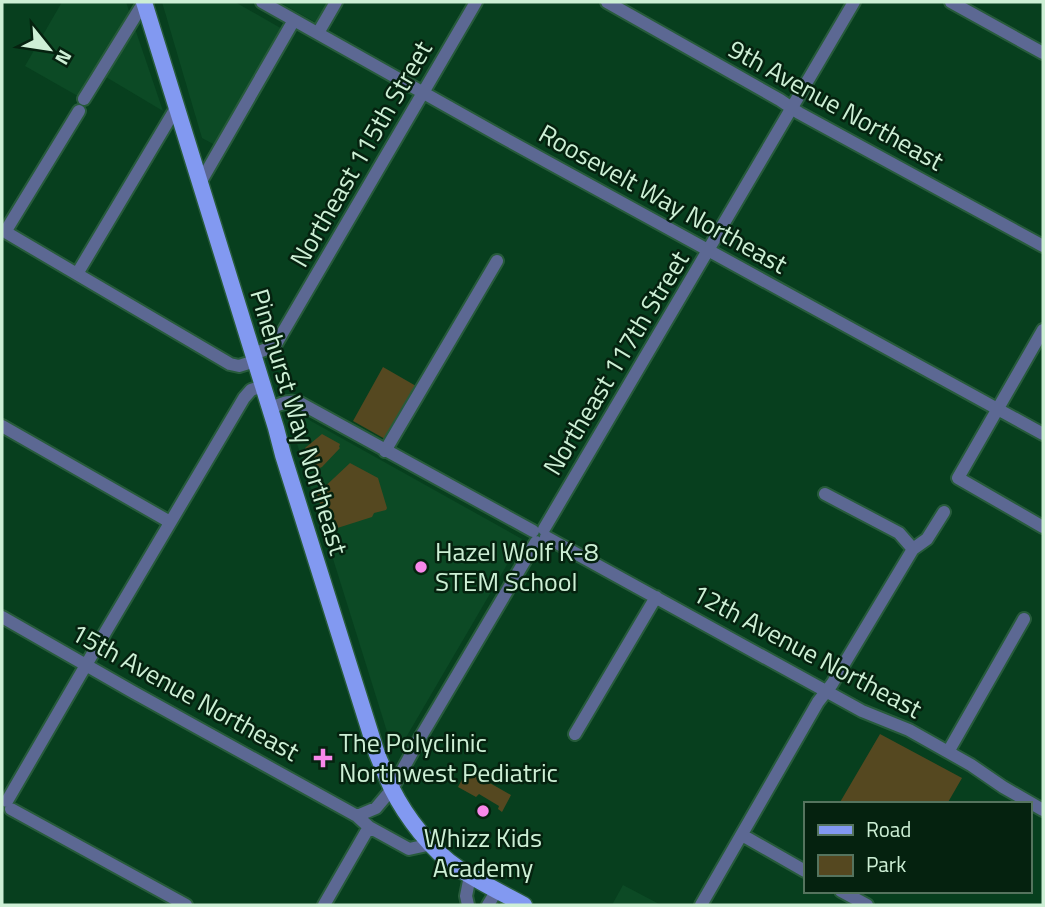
<svg xmlns="http://www.w3.org/2000/svg" width="1045" height="907" viewBox="0 0 1045 907" font-family="'Titillium Web',sans-serif">
<style>
.built{fill:#0c4a25}
.green{fill:#554820}
.lines{fill:none;stroke-linecap:round;stroke-linejoin:round}
.minor-casing{stroke:#275b3b;stroke-width:16}
.major-casing{stroke:#275b3b;stroke-width:19}
.minor{stroke:#5c6893;stroke-width:12}
.major{stroke:#8299f1;stroke-width:16}
.poi-dot{fill:#f888ea;stroke:#05220f;stroke-width:2.5}
.labels{text-anchor:middle;stroke-width:5;stroke-linejoin:round;paint-order:stroke}
.street-label{font-size:26px;fill:#cdefd5;stroke:#05220f}
.poi-label{font-size:26px;fill:#cdefd5;stroke:#05220f;text-anchor:start}
</style>
<rect width="100%" height="100%" fill="#073f1e"/>
<path class="built" d="M 62,2 L 126,2 L 163,111 L 106,77 L 90,103 L 25,66 Z
M 162,2 L 235,2 L 284,30 L 217,146 L 202,138 Z
M 279,2 L 336,2 L 322,26 Z
M 293,411 L 522,539 L 401,746 L 389,738 L 289,418 Z
M 623,885 L 661,905 L 612,905 Z"/>
<path class="green" d="M 383,367 L 416,386 L 385,439 L 353,421 Z
M 322,434 L 340,444 L 339,447 L 340,448 L 322,467 L 313,471 L 305,448 Z
M 350,463 L 378,478 L 387,508 L 386,510 L 374,513 L 372,517 L 328,531 L 317,494 Z
M 880,734 L 962,778 L 947,804 L 839,804 Z
M 467,770 L 511,795 L 502,812 L 498,809 L 499,806 L 479,794 L 476,797 L 458,787 Z"/>
<g class="lines">
<g class="minor-casing">
<path id="minor" d="M 262,2 L 502,137 L 1043,434
M 607,2 L 780,100 L 799,113 L 1043,246
M 951,2 L 1043,53
M 318,33 L 336,2
M 84,99 L 144,2
M 200,183 L 294,20
M 2,230 L 230,364 L 239,366 L 255,361
M 5,232 L 79,111
M 77,274 L 176,108
M 1043,330 L 958,478 L 1043,527
M 253,354 L 272,347 L 276,344 L 476,2
M 270,408 C 279,405 290,399 300,403 L 533,531
M 2,426 L 170,522
M 385,451 L 497,261
M 825,494 L 899,533 L 913,549
M 544,529 L 854,2
M 546,537 L 862,711 L 909,730 L 971,765 L 1003,787 L 1043,810
M 2,617 L 133,692 L 357,816 L 369,827 L 409,849 L 432,844
M 575,734 L 656,597
M 948,752 L 1024,619
M 7,801 L 93,653 L 244,398 L 251,390 L 263,386
M 11,809 L 186,905
M 357,816 L 376,808 L 392,789 L 420,738 L 536,542
M 742,835 L 805,871
M 841,891 L 867,905
M 324,905 L 369,827
M 468,905 L 466,896 L 470,876
M 488,905 L 497,890
M 701,905 L 818,702 L 832,684 L 913,549 L 927,539 L 944,512"/>
</g>
<g class="major-casing">
<path id="major" d="M 144,2 L 276,428 L 283,455 L 377,754 C 382,766 387,778 392,789 C 406,817 432,851 458,868 C 479,882 502,893 524,905"/>
</g>
<use href="#minor" class="minor"/>
<use href="#major" class="major"/>
</g>
<g class="poi-dot">
<circle cx="421" cy="567" r="7"/>
<path d="M319.5 747.5h7v7h7v7h-7v7h-7v-7h-7v-7h7z"/>
<circle cx="483" cy="811" r="7"/>
</g>
<g class="labels">
<g class="street-label">
<text transform="translate(836 105) rotate(29)" y="9">9th Avenue Northeast</text>
<text transform="translate(361 154) rotate(-60)" y="9">Northeast 115th Street</text>
<text transform="translate(663 199) rotate(29)" y="9">Roosevelt Way Northeast</text>
<text transform="translate(616 363) rotate(-59)" y="9">Northeast 117th Street</text>
<text transform="translate(299 422) rotate(73)" y="9">Pinehurst Way Northeast</text>
<text transform="translate(807 651) rotate(28)" y="9">12th Avenue Northeast</text>
<text transform="translate(185 692) rotate(29)" y="9">15th Avenue Northeast</text>
</g>
<g class="poi-label">
<text x="435" y="561">Hazel Wolf K-8<tspan x="435" dy="30">STEM School</tspan></text>
<text x="339" y="752">The Polyclinic<tspan x="339" dy="30">Northwest Pediatric</tspan></text>
<text x="483" y="847" text-anchor="middle">Whizz Kids<tspan x="483" dy="30">Academy</tspan></text>
</g>
</g>
<rect width="1045" height="907" fill="none" stroke="#cdefd5" stroke-width="7"/>
<rect x="804" y="802" width="228" height="91" fill="#05220f" stroke="#55745e" stroke-width="2"/>
<rect x="818" y="825" width="35" height="10" fill="#8299f1" stroke="#55745e" stroke-width="2"/>
<text x="866" y="837" font-size="21" fill="#cdefd5">Road</text>
<rect x="818" y="855" width="35" height="21" fill="#554820" stroke="#55745e" stroke-width="2"/>
<text x="866" y="872" font-size="21" fill="#cdefd5">Park</text>
<g transform="translate(49 49) rotate(120)" stroke="#05220f" stroke-width="5" paint-order="stroke">
<path d="M0-5L12 26L0 18L-12 26Z" fill="#cdefd5"/>
<text y="-10" font-size="19" font-weight="bold" text-anchor="middle" fill="#cdefd5">N</text>
</g>
</svg>
